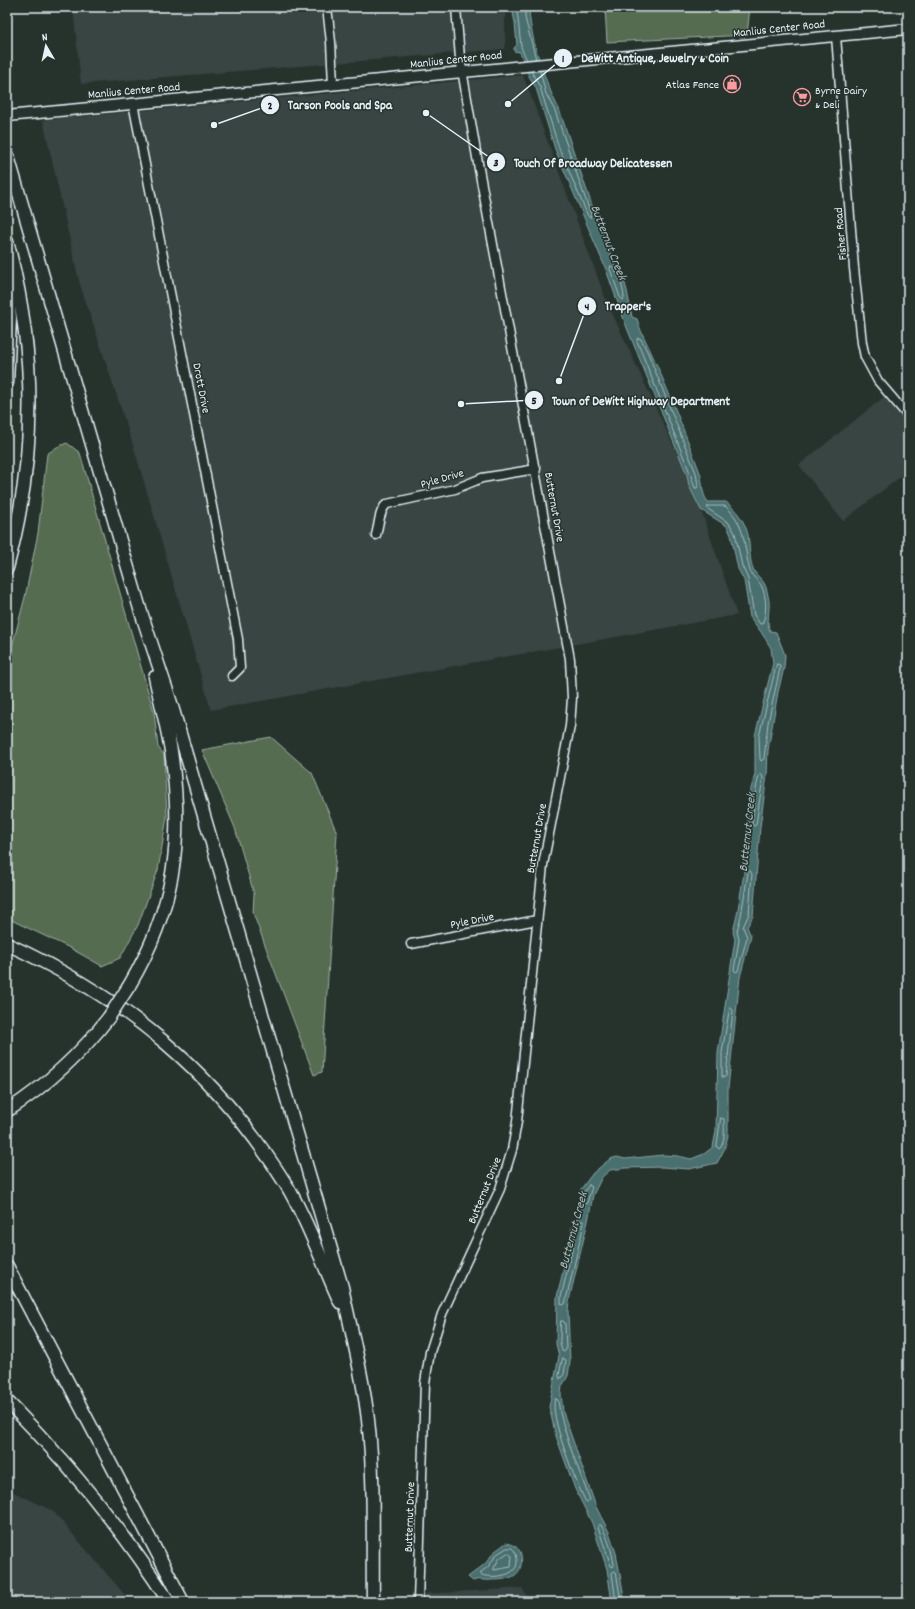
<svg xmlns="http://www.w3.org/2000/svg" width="915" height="1609" viewBox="0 0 915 1609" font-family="Dekko,sans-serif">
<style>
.built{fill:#374443}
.green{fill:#566c51;stroke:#9faea4}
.water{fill:#4a6f6e;stroke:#89a3a5}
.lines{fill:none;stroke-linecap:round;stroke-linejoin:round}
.shore{stroke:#a9bdc1;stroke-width:1}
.minor-casing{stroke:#e8f1f8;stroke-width:11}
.major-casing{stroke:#e8f1f8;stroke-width:13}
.highway-casing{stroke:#e8f1f8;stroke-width:15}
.minor{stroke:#26332d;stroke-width:8}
.major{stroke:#26332d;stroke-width:10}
.highway{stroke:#26332d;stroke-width:12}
.highway-bridge-casing{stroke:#e8f1f8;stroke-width:15;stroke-linecap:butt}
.highway-bridge{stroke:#26332d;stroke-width:12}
.labels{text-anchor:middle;stroke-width:3;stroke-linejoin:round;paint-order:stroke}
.street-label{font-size:12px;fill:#e8f1f8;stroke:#26332d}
.poi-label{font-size:12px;fill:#e8f1f8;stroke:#26332d;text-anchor:end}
.water-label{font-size:13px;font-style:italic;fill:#a9bdc1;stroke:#26332d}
.leader{fill:none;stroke:#e8f1f8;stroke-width:1.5}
.callout-dot{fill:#e8f1f8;stroke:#26332d;stroke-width:1.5}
.mark-label{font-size:12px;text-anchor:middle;font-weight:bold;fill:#111}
.callout-label{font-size:13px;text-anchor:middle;font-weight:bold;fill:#e8f1f8;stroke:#26332d;stroke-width:3;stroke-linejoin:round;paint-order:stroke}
</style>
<rect width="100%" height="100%" fill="#26332d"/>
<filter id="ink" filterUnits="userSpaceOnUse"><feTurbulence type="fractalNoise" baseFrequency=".025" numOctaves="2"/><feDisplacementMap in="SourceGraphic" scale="8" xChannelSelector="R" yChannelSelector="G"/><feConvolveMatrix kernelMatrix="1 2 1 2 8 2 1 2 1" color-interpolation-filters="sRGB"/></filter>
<g filter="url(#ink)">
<path class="built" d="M 73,7 L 505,7 L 505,49 L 81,84 Z
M 523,75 L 606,300 L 687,475 L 701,510 L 737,615 L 211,710 L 134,448 L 79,281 L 43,120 Z
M 884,397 L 908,424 L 908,471 L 843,521 L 799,465 Z
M 7,1489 L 53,1511 L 131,1602 L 7,1602 Z
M 522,1588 L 530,1602 L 423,1602 L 423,1594 Z"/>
<path class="green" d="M 605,7 L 750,7 L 747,35 L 607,42 Z
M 67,443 L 80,453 L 154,712 L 158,747 L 164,755 L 167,817 L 158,870 L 138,925 L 120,958 L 102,966 L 70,948 L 7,918 L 7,666 L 25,597 L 38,533 L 47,454 L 57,447 Z
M 271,737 L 312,773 L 337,833 L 322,1072 L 314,1075 L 253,913 L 254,894 L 235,828 L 202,750 Z"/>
<path class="water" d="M 512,7 L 529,7 C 529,35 546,85 559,109 L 598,223 L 613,260 L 622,273 L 627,291 L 632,317 L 637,319 L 641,331 C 663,376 681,423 699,470 C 704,481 700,492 708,502 L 726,502 C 737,511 745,521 748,535 C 750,547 749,560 754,571 C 757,576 762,579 764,583 C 767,588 768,596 769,601 C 770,610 766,624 770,631 L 776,632 L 785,655 L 784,668 L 778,692 L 768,750 L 767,775 L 760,827 L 753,916 L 747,927 L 751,936 L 740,977 L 728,1088 L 728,1135 L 725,1148 L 717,1163 L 689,1169 L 662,1167 L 626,1168 L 610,1170 L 602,1177 L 593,1195 L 588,1221 L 570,1296 L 568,1310 L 570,1362 L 568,1376 L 562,1386 L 561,1394 L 563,1412 L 596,1507 L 609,1532 L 616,1553 L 625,1602 L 612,1602 L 607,1569 L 592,1523 L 575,1489 L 556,1436 L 549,1407 L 559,1356 L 556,1344 L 557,1297 L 570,1241 L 572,1226 L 579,1216 L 581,1189 L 593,1173 L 610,1159 L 617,1157 L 625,1159 L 663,1155 L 678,1156 L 691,1159 L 704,1154 L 713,1147 L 716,1131 L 718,1053 L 735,939 L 733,932 L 737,915 L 747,855 L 748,816 L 750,806 L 751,789 L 755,774 L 755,736 L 773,663 L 771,648 L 761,632 L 750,617 L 744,580 L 738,569 L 731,535 L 727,526 L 701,510 L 689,486 L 687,475 L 627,328 L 605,267 L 555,149 L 536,88 L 529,76 L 520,52 L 514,51 L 514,48 L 517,45 L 515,23 Z
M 506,1543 C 512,1544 515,1545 519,1550 C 522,1554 522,1561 521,1565 C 519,1579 503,1580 491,1580 C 484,1581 480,1578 473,1581 L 468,1577 L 485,1564 L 494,1552 Z"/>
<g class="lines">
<path class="shore" d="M 516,7 C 519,20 519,33 521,45 C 521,49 525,55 527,60
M 525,7 L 525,18 L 536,59
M 531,71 L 540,87 L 559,148 L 588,216 L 590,218 L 591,215 L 555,111 L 546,94 L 540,71
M 611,266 L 613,267 C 620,277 623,287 624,298 L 623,300 L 620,297 L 610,269 Z
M 638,338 L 641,339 L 648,353 L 696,473 L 698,486 L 697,488 L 695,488 L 690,473 L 637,341 Z
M 708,506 L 725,506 C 747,525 743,546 750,571 C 752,577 758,580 761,585 C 767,596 767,614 762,624 L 760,624 L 754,615 L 748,579 L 742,566 L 735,533 L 729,523 L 708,509 Z
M 777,664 L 780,665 L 780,668 L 768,723 L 764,759 L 761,761 L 760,759 L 759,737 Z
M 761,774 L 763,777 L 756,825 L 754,826 L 752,825 C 752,818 754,812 754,805 C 755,795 756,786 759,776 Z
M 750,871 L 752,874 L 749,914 L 743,927 L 747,937 L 738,971 L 736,972 L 734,970 L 739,940 L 737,931 L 741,916 L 748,873 Z
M 730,1008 L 733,1010 L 726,1076 L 723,1078 L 722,1076 L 722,1053 Z
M 721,1118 L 724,1119 C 724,1128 726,1143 719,1149 L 717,1147 Z
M 589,1185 L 592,1187 L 587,1203 L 585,1204 C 581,1198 585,1190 589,1185 Z
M 580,1221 L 583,1221 L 584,1223 L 565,1304 L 563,1305 L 561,1304 L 561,1297 L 574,1242 L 576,1227 Z
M 561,1321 L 563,1321 L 565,1323 L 566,1350 L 564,1352 L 562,1351 L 560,1343 Z
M 563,1358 L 566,1360 L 564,1374 L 560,1379 L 559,1376 Z
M 555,1399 L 558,1400 L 560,1413 L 569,1444 L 590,1500 L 588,1502 L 586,1502 C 577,1485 548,1414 555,1399 Z
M 599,1525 L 601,1525 C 608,1538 612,1551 614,1565 L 613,1567 L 611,1566 L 598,1527 Z
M 507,1548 L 512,1548 C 516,1552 517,1556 517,1562 C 517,1577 492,1578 481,1575 L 481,1572 L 488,1567 L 496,1555 Z
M 508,1553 L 512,1556 L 511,1567 L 494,1570 L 494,1568 L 499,1559 Z
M 616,1602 L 612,1573 L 614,1571 L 616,1572 L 621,1602"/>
<g class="minor-casing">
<path id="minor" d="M 327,7 L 331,42 L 333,84
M 836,36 L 854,268 L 862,343 L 865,357 L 878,381 L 908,416
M 133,103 L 238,639 L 240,668 L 232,676
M 376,535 C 379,525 379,510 387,504 L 455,489 L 482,478 L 536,469
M 411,944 L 537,920
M 418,1602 L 425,1383 L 430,1352 L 442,1314 L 500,1189 L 512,1150 L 517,1122 L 543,865 L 570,726 L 572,698 L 570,659 L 479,169 L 460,58 L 456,7"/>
</g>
<g class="major-casing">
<path id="major" d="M 7,116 L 908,29"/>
</g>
<g class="highway-casing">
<path id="highway" d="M 7,153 L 140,609 L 171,703 L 342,1287 C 351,1331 363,1375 368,1420 C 375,1480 372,1542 373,1602
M 7,241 C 37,353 37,456 7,568
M 7,274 L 10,318 L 7,383
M 7,944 C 127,999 217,1073 287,1186 C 309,1223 322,1263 340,1302
M 129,986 C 175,908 184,841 171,751 C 167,726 160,701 155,677
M 7,1111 C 47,1085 80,1055 109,1017
M 7,1266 L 183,1602
M 7,1401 C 67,1462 123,1530 169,1602"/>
</g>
<use href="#minor" class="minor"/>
<use href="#major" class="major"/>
<use href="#highway" class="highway"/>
<g class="highway-bridge-casing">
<path id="highway-bridge" d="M 109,1017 L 129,986"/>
</g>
<use href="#highway-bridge" class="highway-bridge"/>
</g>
</g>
<defs>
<g id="shop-ring" transform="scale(0.9)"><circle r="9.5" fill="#26332d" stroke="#ff9aa2" stroke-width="1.5"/><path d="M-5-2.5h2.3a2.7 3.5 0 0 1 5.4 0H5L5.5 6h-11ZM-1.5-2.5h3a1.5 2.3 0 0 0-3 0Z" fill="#ff9aa2"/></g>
<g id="supermarket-ring" transform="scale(0.9)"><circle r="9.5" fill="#26332d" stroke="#ff9aa2" stroke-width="1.5"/><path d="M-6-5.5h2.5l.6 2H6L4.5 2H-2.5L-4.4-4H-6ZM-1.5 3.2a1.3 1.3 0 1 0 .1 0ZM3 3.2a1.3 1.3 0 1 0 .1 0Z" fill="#ff9aa2"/></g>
</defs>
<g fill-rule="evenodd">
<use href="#shop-ring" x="732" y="84"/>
<use href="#supermarket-ring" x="802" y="97"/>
</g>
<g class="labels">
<g class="street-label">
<text transform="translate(779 28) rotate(-6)" y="4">Manlius Center Road</text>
<text transform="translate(456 59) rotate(-6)" y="4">Manlius Center Road</text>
<text transform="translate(134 90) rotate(-5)" y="4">Manlius Center Road</text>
<text transform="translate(840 234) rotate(-95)" y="4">Fisher Road</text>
<text transform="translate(202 388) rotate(79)" y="4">Drott Drive</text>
<text transform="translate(442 478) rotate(-16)" y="4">Pyle Drive</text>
<text transform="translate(555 507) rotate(80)" y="4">Butternut Drive</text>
<text transform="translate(536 838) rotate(-80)" y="4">Butternut Drive</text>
<text transform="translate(472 920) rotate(-11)" y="4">Pyle Drive</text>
<text transform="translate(484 1190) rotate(-68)" y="4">Butternut Drive</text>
<text transform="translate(409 1517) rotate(-88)" y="4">Butternut Drive</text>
</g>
<g class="poi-label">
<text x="719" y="88">Atlas Fence</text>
<text x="815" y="94" text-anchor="start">Byrne Dairy<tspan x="815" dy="14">&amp; Deli</tspan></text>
</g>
<g class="water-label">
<text transform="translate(610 242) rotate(69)" y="5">Butternut Creek</text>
<text transform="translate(746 832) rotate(-84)" y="5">Butternut Creek</text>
<text transform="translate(572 1230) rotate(-75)" y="5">Butternut Creek</text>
</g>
</g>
<path class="leader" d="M508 104L563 58M214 125L270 105M426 113L496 162M559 381L587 306M461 404L534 400"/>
<g class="callout-dot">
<circle cx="508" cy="104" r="4"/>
<circle cx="214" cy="125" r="4"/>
<circle cx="426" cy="113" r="4"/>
<circle cx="559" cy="381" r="4"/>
<circle cx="461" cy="404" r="4"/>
<circle cx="563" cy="58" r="10"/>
<circle cx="270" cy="105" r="10"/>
<circle cx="496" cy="162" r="10"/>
<circle cx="587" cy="306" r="10"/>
<circle cx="534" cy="400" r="10"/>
</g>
<g class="mark-label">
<text x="563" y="62">1</text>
<text x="270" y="109">2</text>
<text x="496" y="166">3</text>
<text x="587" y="310">4</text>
<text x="534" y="404">5</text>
</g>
<g class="callout-label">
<text x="655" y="62">DeWitt Antique, Jewelry &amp; Coin</text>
<text x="340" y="109">Tarson Pools and Spa</text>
<text x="593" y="167">Touch Of Broadway Delicatessen</text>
<text x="628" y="310">Trapper's</text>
<text x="641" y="405">Town of DeWitt Highway Department</text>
</g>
<rect width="915" height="1609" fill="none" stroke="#26332d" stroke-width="24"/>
<rect x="12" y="12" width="891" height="1585" fill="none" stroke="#e8f1f8" stroke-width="1.5" filter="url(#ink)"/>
<g transform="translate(46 46) rotate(351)" stroke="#26332d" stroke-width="3" paint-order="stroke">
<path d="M0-3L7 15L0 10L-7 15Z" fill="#e8f1f8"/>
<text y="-6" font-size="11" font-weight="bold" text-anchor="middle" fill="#e8f1f8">N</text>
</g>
</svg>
